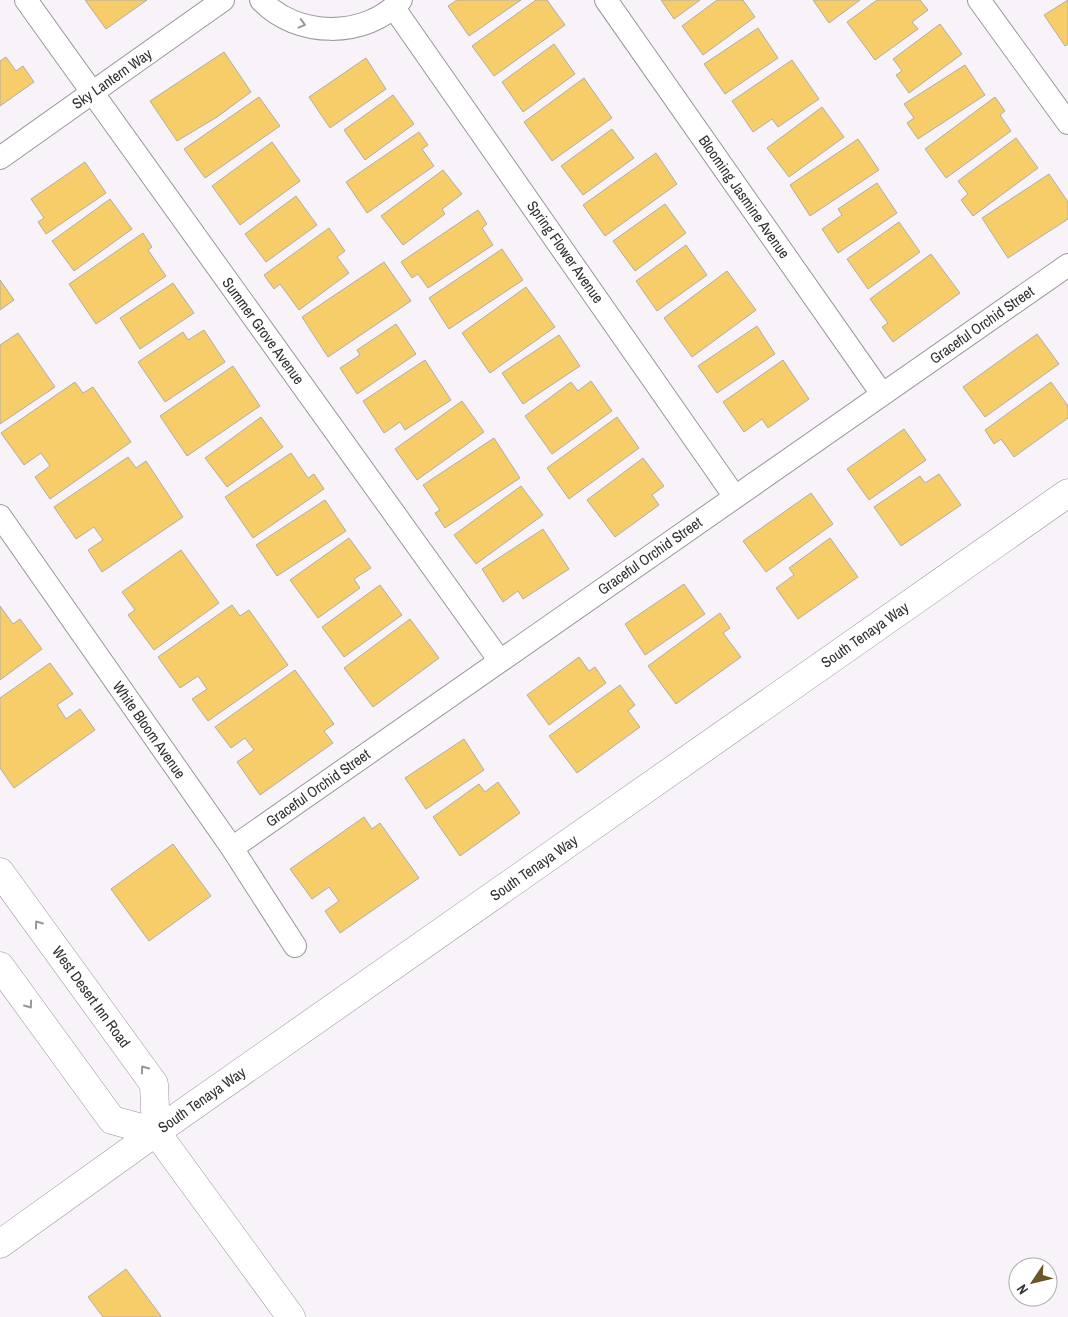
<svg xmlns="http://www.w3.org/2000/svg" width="1068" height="1317" viewBox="0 0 1068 1317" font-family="'Archivo Narrow',sans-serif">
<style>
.building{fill:#f6cd69;stroke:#afada8}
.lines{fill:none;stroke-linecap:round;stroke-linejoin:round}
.minor-casing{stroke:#9a979b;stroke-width:24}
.tertiary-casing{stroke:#9a979b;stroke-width:29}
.secondary-casing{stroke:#9a979b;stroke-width:29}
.minor{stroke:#fff;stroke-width:22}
.tertiary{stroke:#fff;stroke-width:28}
.secondary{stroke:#fff;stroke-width:28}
.oneway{stroke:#989898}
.labels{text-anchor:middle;stroke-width:4.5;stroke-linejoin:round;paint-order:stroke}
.street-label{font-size:15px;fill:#323132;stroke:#fff}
</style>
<rect width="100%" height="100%" fill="#f7f3f8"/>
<path class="building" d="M 85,0 L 147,0 L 106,29 Z
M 457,0 L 521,0 L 469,36 L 448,6 Z
M 536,0 L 547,0 L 565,25 L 494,76 L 472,46 Z
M 661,0 L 700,0 L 674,19 Z
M 717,0 L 743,0 L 755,17 L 703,55 L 682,26 Z
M 813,0 L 860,0 L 829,23 Z
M 877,0 L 920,0 L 928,10 L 912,22 L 918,29 L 875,60 L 847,22 Z
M 1068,0 L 1068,44 L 1065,46 L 1044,15 Z
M 940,24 L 962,54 L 909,93 L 896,75 L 902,71 L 893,59 Z
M 758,28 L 778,58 L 725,94 L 704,64 Z
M 554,44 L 575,74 L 523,112 L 502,82 Z
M 224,52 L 251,92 L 217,117 L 177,141 L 150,101 Z
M 6,57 L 16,71 L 23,66 L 34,82 L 0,106 L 0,61 Z
M 366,58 L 386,89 L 330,128 L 309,97 Z
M 792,60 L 819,99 L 778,127 L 772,119 L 753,132 L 732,101 Z
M 965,65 L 985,95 L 918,139 L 907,123 L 914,118 L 904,104 Z
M 584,78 L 612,118 L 552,161 L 524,122 Z
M 393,95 L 414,124 L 365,160 L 344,130 Z
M 259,97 L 280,126 L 205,178 L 184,149 Z
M 995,97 L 1005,111 L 1000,115 L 1011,131 L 946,178 L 925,149 Z
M 822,107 L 844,137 L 789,177 L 767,148 Z
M 612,129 L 634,158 L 583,195 L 561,166 Z
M 419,132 L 428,145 L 422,149 L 434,166 L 367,213 L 346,182 Z
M 1016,138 L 1038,168 L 973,216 L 961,200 L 968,194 L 958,181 Z
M 858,139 L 879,170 L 810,216 L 790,185 Z
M 272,142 L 300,181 L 240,225 L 212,186 Z
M 656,153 L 677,184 L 605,236 L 583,205 Z
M 85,162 L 106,193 L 46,234 L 38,222 L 44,218 L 31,199 Z
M 443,170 L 462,194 L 442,209 L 445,214 L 403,245 L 381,216 Z
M 1049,174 L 1068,202 L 1068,219 L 1008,258 L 982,218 Z
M 877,183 L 897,213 L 838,253 L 822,229 L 842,215 L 838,209 Z
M 296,196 L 317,225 L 266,262 L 245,234 Z
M 110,199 L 132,229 L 74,271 L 52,241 Z
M 665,204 L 686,233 L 635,271 L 613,241 Z
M 478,210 L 487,224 L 482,228 L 493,245 L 428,288 L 418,274 L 412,278 L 401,262 Z
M 899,222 L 920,252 L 868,289 L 847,259 Z
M 329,228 L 345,251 L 337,257 L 349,273 L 299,310 L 280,284 L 274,289 L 264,275 Z
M 143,233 L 152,247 L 148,250 L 166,276 L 96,324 L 69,284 Z
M 686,245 L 707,275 L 657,311 L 636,281 Z
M 502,249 L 523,280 L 449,329 L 429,298 Z
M 931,254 L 960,293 L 893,342 L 882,327 L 888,323 L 870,299 Z
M 384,262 L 411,301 L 328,357 L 302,317 Z
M 727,271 L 756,310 L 692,357 L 664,318 Z
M 0,280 L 14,300 L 0,310 Z
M 173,283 L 194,313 L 140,349 L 120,318 Z
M 526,287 L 555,327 L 490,373 L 462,333 Z
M 396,324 L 416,354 L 357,394 L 340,368 L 360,355 L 357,350 Z
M 757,326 L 775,354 L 717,393 L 698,366 Z
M 204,330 L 225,362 L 165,402 L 138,362 L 183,332 L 188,340 Z
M 18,333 L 55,387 L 0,424 L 0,345 Z
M 1037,334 L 1059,364 L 985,417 L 963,387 Z
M 559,335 L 580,366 L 523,404 L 502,373 Z
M 425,360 L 451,400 L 405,430 L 400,422 L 384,433 L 363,401 Z
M 783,360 L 809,399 L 768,428 L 762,419 L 744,432 L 723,402 Z
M 233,366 L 260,406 L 187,456 L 160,416 Z
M 591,381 L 612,411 L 552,454 L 525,416 L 571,382 L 578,391 Z
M 75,382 L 83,393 L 93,387 L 131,442 L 50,499 L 35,477 L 50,466 L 41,453 L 24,465 L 1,433 Z
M 1051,382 L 1068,406 L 1068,418 L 1014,457 L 1001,439 L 994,444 L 985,430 Z
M 462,401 L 484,432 L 417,480 L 395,449 Z
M 261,417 L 283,447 L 227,487 L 205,458 Z
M 617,417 L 639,448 L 569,499 L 547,468 Z
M 904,429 L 926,460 L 869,500 L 847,469 Z
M 494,438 L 520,478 L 445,528 L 435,513 L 440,510 L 423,485 Z
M 291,453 L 308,478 L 314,474 L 324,489 L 253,538 L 225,497 Z
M 128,457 L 136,468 L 146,461 L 183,517 L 102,572 L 88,550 L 103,540 L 94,527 L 76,539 L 54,507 Z
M 643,458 L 664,486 L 652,495 L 659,505 L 615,537 L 587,500 Z
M 939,474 L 961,505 L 901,546 L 874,507 L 920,476 L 925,483 Z
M 521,486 L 543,515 L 476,564 L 454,535 Z
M 811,493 L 833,524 L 766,572 L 743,541 Z
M 325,500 L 346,531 L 277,576 L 256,545 Z
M 543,529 L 569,569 L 523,599 L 518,591 L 503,602 L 482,569 Z
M 349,538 L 371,568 L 354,579 L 360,588 L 318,618 L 290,580 Z
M 830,538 L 858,577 L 798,619 L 776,588 L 794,575 L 789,568 Z
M 181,550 L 219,603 L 154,650 L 128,615 L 135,610 L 122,592 Z
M 684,584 L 705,614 L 645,655 L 625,624 Z
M 380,585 L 402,615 L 344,657 L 322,627 Z
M 232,605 L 240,616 L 249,610 L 288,665 L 208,721 L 192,699 L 207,689 L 198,676 L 180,688 L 158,657 Z
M 0,606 L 13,624 L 20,619 L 42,649 L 0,680 Z
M 720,613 L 730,628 L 723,633 L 741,657 L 676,704 L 648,666 Z
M 410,619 L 439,658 L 373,707 L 344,668 Z
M 579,657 L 589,671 L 595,667 L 606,683 L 549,725 L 527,695 Z
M 50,663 L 73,694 L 57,705 L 66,719 L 80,709 L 95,730 L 14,788 L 0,768 L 0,698 Z
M 295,670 L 334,724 L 324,731 L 333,743 L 260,795 L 237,762 L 254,750 L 245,738 L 231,748 L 215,727 Z
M 620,685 L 635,705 L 628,711 L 640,727 L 577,773 L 549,736 Z
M 464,739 L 484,770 L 426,809 L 405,778 Z
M 498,782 L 520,813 L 460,856 L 433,817 L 479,784 L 485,792 Z
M 364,817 L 372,829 L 380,823 L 419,878 L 340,933 L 325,911 L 339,901 L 329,887 L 312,899 L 290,869 Z
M 173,844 L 211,896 L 149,941 L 111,889 Z
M 126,1269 L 161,1316 L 160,1317 L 103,1317 L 88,1297 Z"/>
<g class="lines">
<g class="minor-casing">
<path id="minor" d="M 26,0 L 500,661
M 261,0 C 296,38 366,39 401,0
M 606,0 L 882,394
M 979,0 L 1068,123
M 394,8 L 735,497
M 0,158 L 223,0
M 0,516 L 232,848 L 295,946
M 232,848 L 1068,265"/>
</g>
<g class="tertiary-casing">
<path id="tertiary" d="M 0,1244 L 156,1132 L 1068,493"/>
</g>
<g class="secondary-casing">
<path id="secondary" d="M 0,872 L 154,1084 L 156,1132 L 291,1317
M 0,966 L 112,1120 L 156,1132"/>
</g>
<use href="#minor" class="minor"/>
<use href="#tertiary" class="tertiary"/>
<use href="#secondary" class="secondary"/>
</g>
<defs><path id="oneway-chevron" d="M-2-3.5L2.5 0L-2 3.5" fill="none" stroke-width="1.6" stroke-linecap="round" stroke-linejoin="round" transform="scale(1.25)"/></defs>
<g class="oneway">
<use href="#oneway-chevron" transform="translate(302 24) rotate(15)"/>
<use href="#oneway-chevron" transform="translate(38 924) rotate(-126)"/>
<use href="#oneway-chevron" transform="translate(29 1005) rotate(54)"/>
<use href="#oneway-chevron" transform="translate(144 1069) rotate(-126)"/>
</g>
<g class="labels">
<g class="street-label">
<text transform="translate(112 79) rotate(-35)" y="5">Sky Lantern Way</text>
<text transform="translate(744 197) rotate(55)" y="5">Blooming Jasmine Avenue</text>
<text transform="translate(565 252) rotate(55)" y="5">Spring Flower Avenue</text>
<text transform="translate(982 325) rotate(-35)" y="5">Graceful Orchid Street</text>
<text transform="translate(263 331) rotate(54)" y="5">Summer Grove Avenue</text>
<text transform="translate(650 556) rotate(-35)" y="5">Graceful Orchid Street</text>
<text transform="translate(865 635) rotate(-35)" y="5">South Tenaya Way</text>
<text transform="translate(149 730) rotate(55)" y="5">White Bloom Avenue</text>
<text transform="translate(318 788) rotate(-35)" y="5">Graceful Orchid Street</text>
<text transform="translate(534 868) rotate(-35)" y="5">South Tenaya Way</text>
<text transform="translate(91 997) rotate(54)" y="5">West Desert Inn Road</text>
<text transform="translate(202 1100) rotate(-35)" y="5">South Tenaya Way</text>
</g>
</g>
<g transform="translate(1033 1282) rotate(235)"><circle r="24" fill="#ffffff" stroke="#adadad"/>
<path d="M0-4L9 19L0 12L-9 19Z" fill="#6b5726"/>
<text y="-8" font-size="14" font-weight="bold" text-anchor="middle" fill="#323132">N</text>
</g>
</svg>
